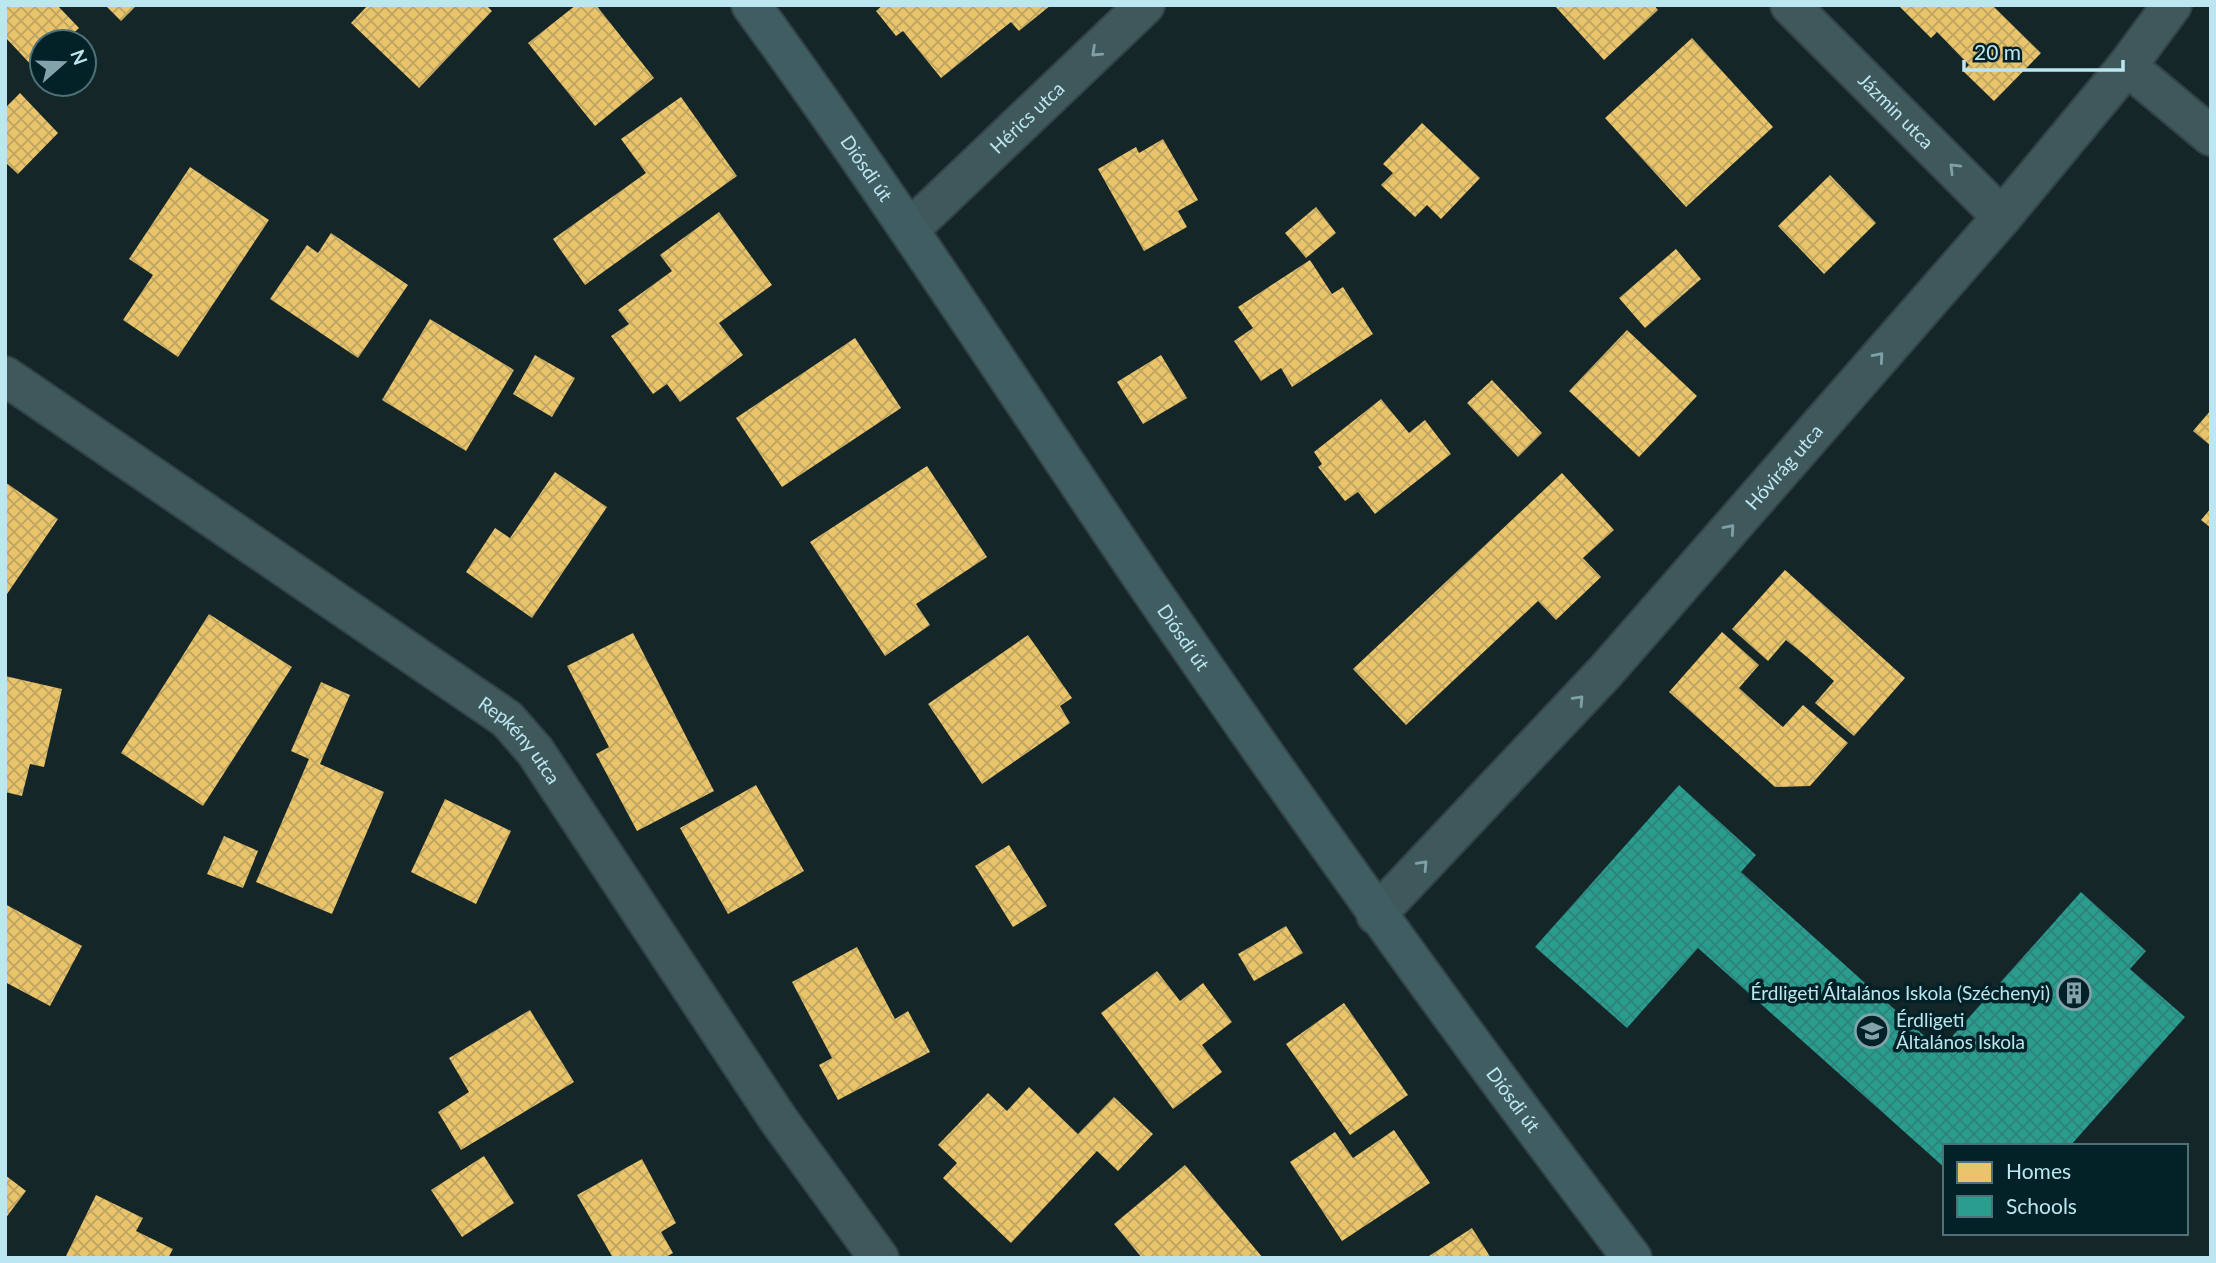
<svg xmlns="http://www.w3.org/2000/svg" width="2216" height="1263" viewBox="0 0 2216 1263" font-family="Lato,sans-serif">
<style>
.homes{fill:url(#homes-cross-hatch)}
.schools{fill:url(#schools-cross-hatch)}
.lines{fill:none;stroke-linecap:round;stroke-linejoin:round}
.minor-casing{stroke:#324246;stroke-width:42}
.secondary-casing{stroke:#324246;stroke-width:42}
.minor{stroke:#3f585c;stroke-width:38}
.secondary{stroke:#405d62;stroke-width:38}
.oneway{stroke:#7ea0a6}
.labels{text-anchor:middle;stroke-width:7;stroke-linejoin:round;paint-order:stroke}
.street-label{font-size:19px;fill:#bce7f0;stroke:#032227}
.poi-label{font-size:19px;fill:#bce7f0;stroke:#032227;text-anchor:end}
</style>
<defs>
<pattern id="homes-cross-hatch" width="8" height="8" patternUnits="userSpaceOnUse" patternTransform="scale(1.75)"><rect width="8" height="8" fill="#e9c46a"/><path d="M0 0l8 8M0 8l8-8" fill="none" stroke="#bda462"/></pattern>
<pattern id="schools-cross-hatch" width="8" height="8" patternUnits="userSpaceOnUse" patternTransform="scale(1.75)"><rect width="8" height="8" fill="#2a9d8f"/><path d="M0 0l8 8M0 8l8-8" fill="none" stroke="#2e837a"/></pattern>
</defs>
<rect width="100%" height="100%" fill="#152629"/>
<path class="homes" d="M 5,5 L 57,5 L 79,28 L 64,42 L 42,42 L 42,63 L 35,69 L 5,37 Z
M 105,5 L 137,5 L 121,21 Z
M 368,5 L 486,5 L 492,11 L 419,88 L 351,23 Z
M 576,5 L 596,5 L 654,78 L 595,126 L 528,43 Z
M 883,5 L 1051,5 L 1019,31 L 1011,22 L 941,78 L 903,31 L 896,36 L 876,11 Z
M 1554,5 L 1654,5 L 1658,10 L 1604,60 Z
M 1898,5 L 1992,5 L 2041,53 L 1994,101 L 1963,71 L 1969,65 L 1937,32 L 1931,38 Z
M 1692,38 L 1773,127 L 1686,207 L 1605,118 Z
M 20,93 L 58,133 L 18,174 L 5,162 L 5,108 Z
M 681,97 L 737,176 L 585,285 L 553,239 L 646,173 L 621,139 Z
M 1422,123 L 1480,178 L 1441,219 L 1427,205 L 1415,217 L 1381,185 L 1393,173 L 1383,164 Z
M 1163,139 L 1198,200 L 1178,211 L 1187,227 L 1144,251 L 1098,169 L 1136,147 L 1139,153 Z
M 190,167 L 269,220 L 178,357 L 123,320 L 153,275 L 129,259 Z
M 1830,175 L 1876,223 L 1824,274 L 1778,226 Z
M 1316,207 L 1336,233 L 1306,258 L 1285,233 Z
M 719,212 L 772,285 L 719,323 L 743,355 L 680,402 L 667,384 L 653,394 L 611,336 L 629,324 L 618,310 L 672,271 L 660,255 Z
M 331,233 L 408,285 L 358,358 L 270,299 L 307,245 L 318,253 Z
M 1676,249 L 1701,279 L 1645,328 L 1619,298 Z
M 1310,260 L 1332,294 L 1343,287 L 1373,334 L 1292,387 L 1281,368 L 1261,381 L 1234,341 L 1253,328 L 1238,307 Z
M 430,319 L 514,370 L 466,451 L 382,400 Z
M 1627,330 L 1697,396 L 1639,457 L 1569,391 Z
M 855,338 L 901,408 L 782,487 L 736,418 Z
M 535,355 L 575,378 L 552,417 L 513,394 Z
M 1161,355 L 1187,398 L 1143,424 L 1117,382 Z
M 1492,380 L 1542,433 L 1518,457 L 1467,403 Z
M 1381,399 L 1409,433 L 1425,420 L 1451,454 L 1375,514 L 1358,492 L 1345,501 L 1318,467 L 1322,464 L 1314,452 Z
M 2211,410 L 2211,446 L 2193,431 Z
M 927,466 L 987,557 L 916,604 L 930,625 L 885,656 L 810,542 Z
M 555,472 L 607,507 L 532,618 L 466,572 L 495,528 L 510,538 Z
M 1562,473 L 1614,530 L 1583,558 L 1601,577 L 1556,620 L 1538,601 L 1406,725 L 1353,669 Z
M 5,482 L 58,519 L 5,597 Z
M 2211,508 L 2211,528 L 2201,520 Z
M 1785,570 L 1905,678 L 1854,736 L 1815,703 L 1834,681 L 1807,657 L 1786,640 L 1768,661 L 1732,629 Z
M 209,614 L 292,667 L 203,806 L 121,753 Z
M 1722,632 L 1759,665 L 1739,688 L 1760,707 L 1783,727 L 1803,705 L 1848,743 L 1810,786 L 1775,787 L 1669,692 Z
M 633,633 L 714,791 L 637,831 L 596,754 L 609,747 L 567,666 Z
M 1028,635 L 1072,698 L 1060,706 L 1070,723 L 982,784 L 928,704 Z
M 5,676 L 62,689 L 44,767 L 30,764 L 22,796 L 5,792 Z
M 321,682 L 350,695 L 320,764 L 384,792 L 332,914 L 256,882 L 309,759 L 291,751 Z
M 756,785 L 804,871 L 728,914 L 680,828 Z
M 445,799 L 511,831 L 476,904 L 411,872 Z
M 224,836 L 258,851 L 243,888 L 207,874 Z
M 1009,845 L 1047,906 L 1013,927 L 975,866 Z
M 5,904 L 82,946 L 50,1006 L 5,982 Z
M 1286,926 L 1303,953 L 1254,981 L 1238,954 Z
M 857,947 L 895,1019 L 908,1011 L 930,1052 L 838,1100 L 819,1065 L 832,1058 L 792,982 Z
M 1157,971 L 1180,1001 L 1203,983 L 1232,1022 L 1202,1045 L 1222,1072 L 1173,1109 L 1101,1013 Z
M 1344,1003 L 1408,1095 L 1350,1135 L 1286,1044 Z
M 530,1010 L 574,1082 L 461,1150 L 438,1112 L 469,1092 L 449,1058 Z
M 1029,1087 L 1078,1134 L 1114,1097 L 1153,1134 L 1118,1171 L 1097,1151 L 1011,1243 L 943,1178 L 957,1163 L 938,1145 L 988,1093 L 1007,1111 Z
M 1394,1130 L 1430,1183 L 1342,1241 L 1290,1162 L 1335,1132 L 1353,1158 Z
M 484,1156 L 514,1203 L 462,1237 L 431,1190 Z
M 642,1159 L 676,1223 L 661,1232 L 673,1253 L 664,1258 L 613,1258 L 577,1195 Z
M 1185,1165 L 1263,1258 L 1142,1258 L 1114,1224 Z
M 5,1175 L 26,1191 L 5,1219 Z
M 96,1195 L 143,1218 L 136,1231 L 173,1249 L 168,1258 L 65,1258 Z
M 1472,1228 L 1491,1258 L 1426,1258 Z"/>
<path class="schools" d="M 1679,785 L 1756,855 L 1741,872 L 1940,1050 L 2081,892 L 2146,951 L 2130,969 L 2185,1017 L 2070,1146 L 1945,1146 L 1945,1168 L 1698,948 L 1627,1028 L 1535,947 Z"/>
<g class="lines">
<g class="minor-casing">
<g id="minor">
<path id="s1" d="M 1790,5 L 2002,217"/>
<path d="M 2127,66 L 2211,136"/>
<path id="s2" d="M 909,230 L 1145,5"/>
<path id="s3" d="M 5,376 L 507,719 L 535,751 L 778,1119 L 879,1258"/>
<path id="s4" d="M 1376,915 L 1606,671 L 2002,217 L 2127,66 L 2172,5"/>
</g>
</g>
<g class="secondary-casing">
<g id="secondary">
<path id="s5" d="M 751,5 C 889,194 1015,390 1146,583 C 1303,812 1464,1037 1632,1258"/>
</g>
</g>
<use href="#minor" class="minor"/>
<use href="#secondary" class="secondary"/>
</g>
<defs><path id="oneway-chevron" d="M-2-3.5L2.5 0L-2 3.5" fill="none" stroke-width="1.6" stroke-linecap="round" stroke-linejoin="round" transform="scale(1.75)"/></defs>
<g class="oneway">
<use href="#oneway-chevron" transform="translate(1096 52) rotate(137)"/>
<use href="#oneway-chevron" transform="translate(1954 168) rotate(-135)"/>
<use href="#oneway-chevron" transform="translate(1879 357) rotate(-49)"/>
<use href="#oneway-chevron" transform="translate(1730 529) rotate(-49)"/>
<use href="#oneway-chevron" transform="translate(1579 700) rotate(-47)"/>
<use href="#oneway-chevron" transform="translate(1423 865) rotate(-47)"/>
</g>
<defs>
<g id="building-ring" transform="scale(1.75)"><circle r="9.5" fill="#032227" stroke="#82a3aa" stroke-width="1.5"/><path d="M-4-6H4V6H1V3H-1V6H-4ZM-2.5-4.3h1.7v1.8h-1.7ZM.8-4.3h1.7v1.8H.8ZM-2.5-1h1.7V.8h-1.7ZM.8-1h1.7V.8H.8Z" fill="#82a3aa"/></g>
<g id="school-ring" transform="scale(1.75)"><circle r="9.5" fill="#032227" stroke="#82a3aa" stroke-width="1.5"/><path d="M0-5L7-2L0 1L-7-2ZM-4 1L0 2.5L4 1V4Q0 6-4 4Z" fill="#82a3aa"/></g>
</defs>
<g fill-rule="evenodd">
<use href="#building-ring" x="2074" y="993"/>
<use href="#school-ring" x="1872" y="1031"/>
</g>
<g class="labels">
<g class="street-label">
<text dy="7" stroke="none"><textPath href="#s1" startOffset="150">Jázmin utca</textPath></text>
<text dy="7" stroke="none"><textPath href="#s2" startOffset="163">Hérics utca</textPath></text>
<text dy="7" stroke="none"><textPath href="#s5" startOffset="200">Diósdi út</textPath></text>
<text dy="7" stroke="none"><textPath href="#s4" startOffset="606">Hóvirág utca</textPath></text>
<text dy="7" stroke="none"><textPath href="#s5" startOffset="766">Diósdi út</textPath></text>
<text dy="7" stroke="none"><textPath href="#s3" startOffset="632">Repkény utca</textPath></text>
<text dy="7" stroke="none"><textPath href="#s5" startOffset="1334">Diósdi út</textPath></text>
</g>
<g class="poi-label">
<text x="2050" y="1000">Érdligeti Általános Iskola (Széchenyi)</text>
<text x="1896" y="1027" text-anchor="start">Érdligeti<tspan x="1896" dy="22">Általános Iskola</tspan></text>
</g>
</g>
<rect width="2216" height="1263" fill="none" stroke="#bce7f0" stroke-width="14"/>
<rect x="1943" y="1144" width="245" height="91" fill="#032227" stroke="#4d7177" stroke-width="2"/>
<rect x="1957" y="1162" width="35" height="21" fill="#e9c46a" stroke="#4d7177" stroke-width="2"/>
<text x="2006" y="1179" font-size="21" fill="#bce7f0">Homes</text>
<rect x="1957" y="1196" width="35" height="21" fill="#2a9d8f" stroke="#4d7177" stroke-width="2"/>
<text x="2006" y="1214" font-size="21" fill="#bce7f0">Schools</text>
<g transform="translate(63 63) rotate(70)"><circle r="33" fill="#032227" stroke="#4d7177" stroke-width="2"/>
<path d="M0-5L12 26L0 18L-12 26Z" fill="#82a3aa"/>
<text y="-10" font-size="19" font-weight="bold" text-anchor="middle" fill="#bce7f0">N</text>
</g>
<path d="M1964 60v10h159v-10" fill="none" stroke="#bce7f0" stroke-width="3.5"/>
<text x="1974" y="60" font-size="21" fill="#bce7f0" stroke="#032227" stroke-width="5" paint-order="stroke">20 m</text>
</svg>
